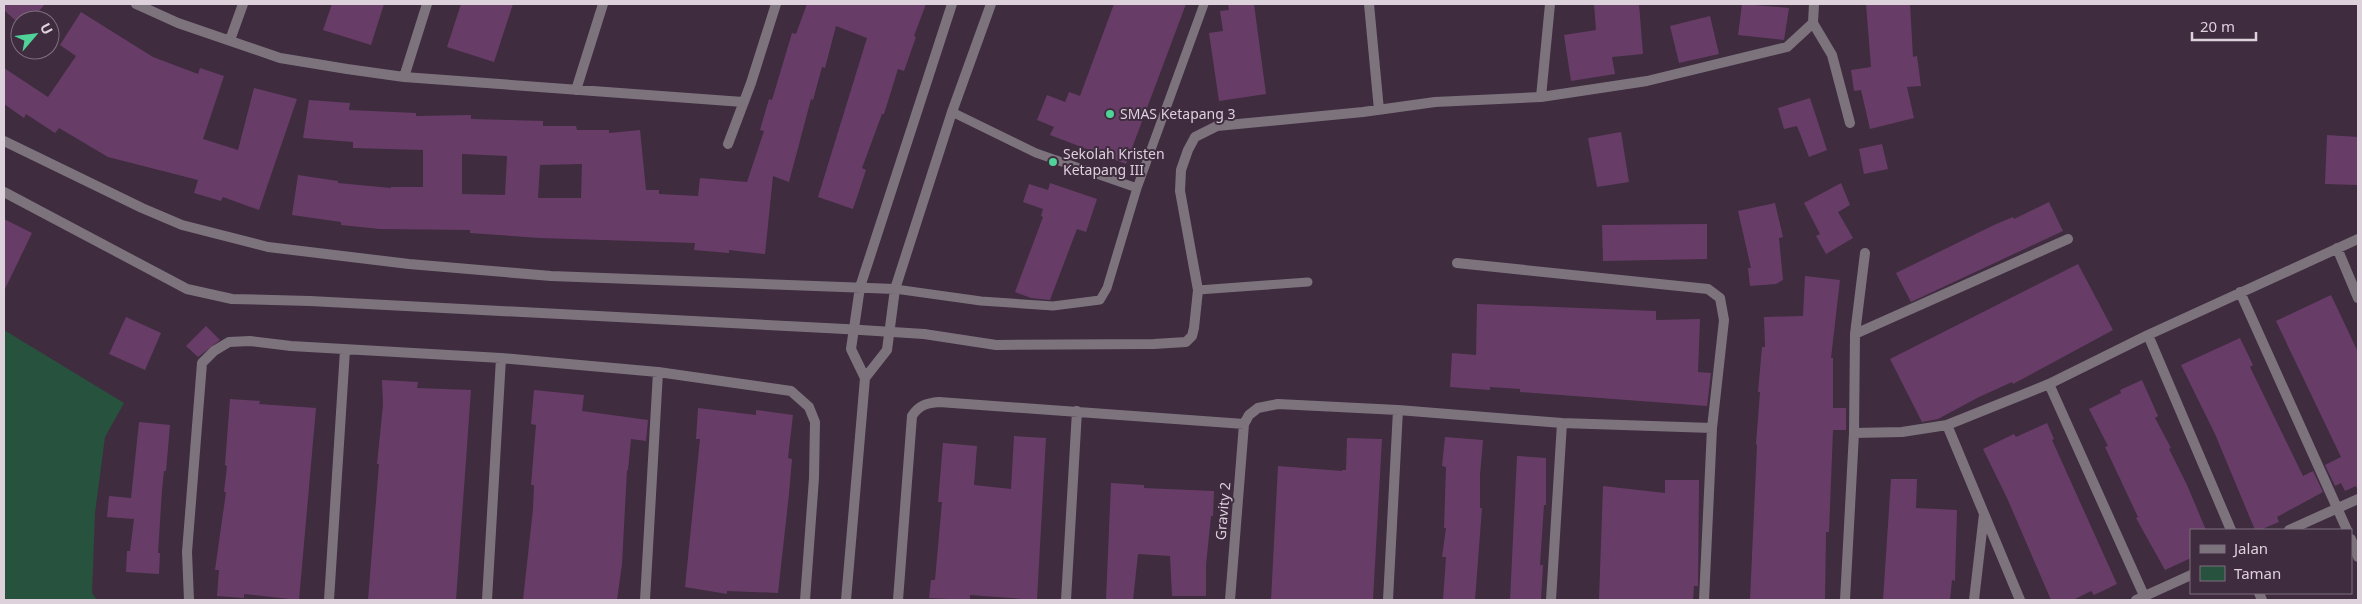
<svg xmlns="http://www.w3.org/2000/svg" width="2362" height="604" viewBox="0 0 2362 604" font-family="'Noto Sans',sans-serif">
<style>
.green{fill:#27523d}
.building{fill:#673d67;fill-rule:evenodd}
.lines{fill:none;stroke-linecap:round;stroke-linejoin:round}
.service{stroke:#7d737d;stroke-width:9}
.minor{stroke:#7d737d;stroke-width:10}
.minor-bridge{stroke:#7d737d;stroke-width:10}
.poi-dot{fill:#4fd399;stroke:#3f2c3f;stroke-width:2}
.labels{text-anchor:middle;stroke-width:4;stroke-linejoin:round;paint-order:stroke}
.poi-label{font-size:14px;fill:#ddd1dc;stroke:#3f2c3f;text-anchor:start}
.street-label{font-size:14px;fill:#ddd1dc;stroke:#3f2c3f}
</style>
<rect width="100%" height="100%" fill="#3f2c3f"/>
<path class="green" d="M 4,330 L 124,403 L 105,437 L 95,513 L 92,593 L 97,600 L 4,600 Z"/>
<path class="building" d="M 4,4 L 45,4 L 31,20 L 15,20 L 4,10 Z
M 332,4 L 384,4 L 371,45 L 323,30 Z
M 461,4 L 513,4 L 494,62 L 447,47 Z
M 807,4 L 926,4 L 914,36 L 916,37 L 904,71 L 898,69 L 884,114 L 882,114 L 862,168 L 866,170 L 853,209 L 818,197 L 867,38 L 836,26 L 825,68 L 822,67 L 813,100 L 811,99 L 789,182 L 773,176 L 765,254 L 729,250 L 729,253 L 694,250 L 695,243 L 540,238 L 470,233 L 470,230 L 380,229 L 341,225 L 341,222 L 292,215 L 298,175 L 338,181 L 338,183 L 391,188 L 391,187 L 423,187 L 423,150 L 353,148 L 353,142 L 303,138 L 309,100 L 350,103 L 349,110 L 416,113 L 416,116 L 471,115 L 471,119 L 543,121 L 543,126 L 576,126 L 577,130 L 609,130 L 609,133 L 640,130 L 646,190 L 659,190 L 659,194 L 698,196 L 700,178 L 747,182 L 764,131 L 760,130 L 769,99 L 772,100 L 792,33 L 796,34 ZM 462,154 L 507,156 L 505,195 L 462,194 ZM 582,164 L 581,198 L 538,198 L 540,165 Z
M 1114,4 L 1186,4 L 1126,164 L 1050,135 L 1054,127 L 1037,120 L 1047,95 L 1065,102 L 1069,92 L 1080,96 Z
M 1228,4 L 1254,4 L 1266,94 L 1219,101 L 1209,33 L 1223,31 L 1220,11 L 1229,10 Z
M 1594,4 L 1639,4 L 1643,54 L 1612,57 L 1615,74 L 1571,81 L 1564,35 L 1596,30 Z
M 1742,4 L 1789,8 L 1784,40 L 1738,35 Z
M 1866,4 L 1910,4 L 1913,57 L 1917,56 L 1921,86 L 1907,87 L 1914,118 L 1870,129 L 1861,90 L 1854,91 L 1851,70 L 1871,67 Z
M 81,12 L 153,57 L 198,74 L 200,68 L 224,76 L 203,139 L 238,150 L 254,88 L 297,99 L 259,210 L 223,197 L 221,201 L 194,193 L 198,180 L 108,157 L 59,128 L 55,133 L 26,114 L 24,118 L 4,104 L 4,68 L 48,97 L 76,56 L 60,45 Z
M 1710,16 L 1719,54 L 1679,63 L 1670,26 Z
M 1810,98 L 1827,150 L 1809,157 L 1797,126 L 1784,129 L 1778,108 Z
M 1621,132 L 1629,182 L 1597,187 L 1588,138 Z
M 2327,135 L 2358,137 L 2358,185 L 2325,184 Z
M 1882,144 L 1888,169 L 1864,174 L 1859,149 Z
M 1050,183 L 1097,199 L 1086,232 L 1077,229 L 1050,300 L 1031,298 L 1015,292 L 1043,217 L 1041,216 L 1043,209 L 1023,202 L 1029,184 L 1048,190 Z
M 1841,183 L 1850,205 L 1838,212 L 1853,238 L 1826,254 L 1816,236 L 1820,234 L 1804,203 Z
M 2049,202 L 2063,231 L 1911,302 L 1896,273 L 1994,225 L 2013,217 L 2014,219 Z
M 1775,203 L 1783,237 L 1779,238 L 1783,280 L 1776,284 L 1750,286 L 1748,268 L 1751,268 L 1738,211 Z
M 4,219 L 32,233 L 4,291 Z
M 1707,224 L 1707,259 L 1603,261 L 1602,225 Z
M 2078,264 L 2113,330 L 2013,384 L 2012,382 L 1979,397 L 1938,419 L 1922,422 L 1890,359 Z
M 1805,276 L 1840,280 L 1831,358 L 1833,358 L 1833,408 L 1846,408 L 1846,430 L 1833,430 L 1829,532 L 1826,532 L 1825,600 L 1750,600 L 1757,445 L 1756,444 L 1760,392 L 1758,392 L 1762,347 L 1765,347 L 1764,317 L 1803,316 Z
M 2331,295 L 2358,352 L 2358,491 L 2356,486 L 2345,491 L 2341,483 L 2335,486 L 2325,465 L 2341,457 L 2276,321 Z
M 1477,304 L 1656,311 L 1656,320 L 1700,319 L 1698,372 L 1711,373 L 1707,406 L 1520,392 L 1520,389 L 1490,387 L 1490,390 L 1450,387 L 1452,353 L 1476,355 Z
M 126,317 L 161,333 L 145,370 L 109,354 Z
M 206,326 L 220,340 L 198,357 L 186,346 Z
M 2240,338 L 2253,365 L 2250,367 L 2303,476 L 2313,471 L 2323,492 L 2277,517 L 2279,522 L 2260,530 L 2255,530 L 2215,434 L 2181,365 Z
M 382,380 L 418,382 L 417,388 L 471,390 L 456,600 L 368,600 L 379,464 L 377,464 L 383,405 Z
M 2142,380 L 2158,416 L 2155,418 L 2171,448 L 2169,449 L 2187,485 L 2206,530 L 2191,530 L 2191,558 L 2165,570 L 2136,518 L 2138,517 L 2105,447 L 2108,446 L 2089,409 L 2121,393 L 2120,390 Z
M 534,390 L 584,395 L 582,411 L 648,420 L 646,441 L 631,439 L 628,470 L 627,470 L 622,564 L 617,600 L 523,600 L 533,509 L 534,485 L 531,485 L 536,425 L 531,424 Z
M 230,399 L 260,401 L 259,404 L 316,408 L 299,600 L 244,594 L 244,598 L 217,596 L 219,570 L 215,570 L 226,492 L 224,492 L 227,466 L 225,465 Z
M 698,408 L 756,415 L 756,410 L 793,415 L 788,458 L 792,459 L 789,494 L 778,593 L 727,591 L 727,594 L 685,587 L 700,439 L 696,439 Z
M 139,422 L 170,425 L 166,471 L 164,471 L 162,490 L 158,553 L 160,553 L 159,574 L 126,572 L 127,551 L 130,551 L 134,519 L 107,517 L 109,496 L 131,498 Z
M 2047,423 L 2054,439 L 2052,440 L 2117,584 L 2094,595 L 2091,591 L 2073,600 L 2051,600 L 2007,498 L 1983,449 L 2014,434 L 2016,437 Z
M 1014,436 L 1046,438 L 1037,600 L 970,595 L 970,600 L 929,598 L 931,580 L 935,580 L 942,502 L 938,502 L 943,443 L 977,446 L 974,485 L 1011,489 Z
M 1445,437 L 1483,440 L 1480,475 L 1480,508 L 1482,508 L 1475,600 L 1443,600 L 1446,557 L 1442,557 L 1446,528 L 1444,528 L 1446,467 L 1442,466 Z
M 1347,438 L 1382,439 L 1373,600 L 1271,600 L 1278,466 L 1342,471 L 1342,470 L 1346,470 Z
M 1517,456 L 1546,458 L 1546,505 L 1544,505 L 1540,565 L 1543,565 L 1541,600 L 1510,600 Z
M 1891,479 L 1917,479 L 1916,508 L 1957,510 L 1955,581 L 1952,580 L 1950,600 L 1883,600 Z
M 1665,480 L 1699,480 L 1698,586 L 1694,586 L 1693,600 L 1599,600 L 1603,486 L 1665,493 Z
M 1111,483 L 1144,485 L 1144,488 L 1214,491 L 1213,516 L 1211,516 L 1206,565 L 1206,596 L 1172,596 L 1170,556 L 1138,554 L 1133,600 L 1106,600 Z"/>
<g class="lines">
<path class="service" d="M 952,112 L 1036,153 L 1137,188
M 895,289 L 981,301 L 1053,306 L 1100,300 L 1107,288 L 1137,188 L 1204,4
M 1198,290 L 1308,282"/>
<path class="minor" d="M 136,4 L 178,23 L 280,58 L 347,69 L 404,77 L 743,102
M 1369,4 L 1379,110
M 1813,23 L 1832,55 L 1850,123
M 230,40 L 243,4
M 404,77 L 427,4
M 576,90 L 603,4
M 1541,97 L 1550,4
M 4,141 L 142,208 L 182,225 L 268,247 L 409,264 L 551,276 L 895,289
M 728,144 L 751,83 L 776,4
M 4,192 L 187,289 L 232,299 L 310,301 L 845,329
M 2337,248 L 2358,298
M 1457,263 L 1708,289 L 1720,298 L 1724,320 L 1712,428 L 1704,600
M 2240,292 L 2347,530
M 924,334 L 996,345 L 1154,344 L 1186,342 L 1192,336 L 1194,328 L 1198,290 L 1180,191 L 1181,170 L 1188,150 L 1195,137 L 1217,126 L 1363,112 L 1435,102 L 1541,97 L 1647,81 L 1787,47 L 1813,23 L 1814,4
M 1855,334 L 2068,239
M 2148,335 L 2231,530
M 865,378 L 887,350 L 895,289 L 952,112 L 991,4
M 2049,384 L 2146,600
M 1947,425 L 2020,600
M 1854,433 L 1902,432 L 1947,425 L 2049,384 L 2148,335 L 2358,239
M 2289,530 L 2358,499
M 2351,539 L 2358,557
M 2259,593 L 2262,600
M 189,600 L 187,552 L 202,363 L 214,351 L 229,342 L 250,341 L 291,346 L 501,358 L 658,372 L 791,391 L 809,407 L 815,422 L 814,478 L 805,600
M 329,600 L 345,350
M 487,600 L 501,358
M 645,600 L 658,372
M 846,600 L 865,378 L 851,349 L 860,287 L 952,4
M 898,600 L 912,416 C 919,405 927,403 939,402 L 1244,424 L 1249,415 L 1258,408 L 1278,404 L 1398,410 L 1562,423 L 1712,428
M 1066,600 L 1077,411
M 1230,600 L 1244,424
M 1388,600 L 1398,410
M 1551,600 L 1562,423
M 1845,600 L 1854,433 L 1855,334 L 1865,253
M 1974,600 L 1984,514
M 2136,600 L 2191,575"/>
<path class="minor-bridge" d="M 845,329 L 924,334"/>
</g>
<g class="poi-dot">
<circle cx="1110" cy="114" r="5"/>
<circle cx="1053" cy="162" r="5"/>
</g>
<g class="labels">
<g class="poi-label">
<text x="1120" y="119">SMAS Ketapang 3</text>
<text x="1063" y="159">Sekolah Kristen<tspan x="1063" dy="16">Ketapang III</tspan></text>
</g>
<g class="street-label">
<text transform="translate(1223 511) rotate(-85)" y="5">Gravity 2</text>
</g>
</g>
<rect width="2362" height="604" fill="none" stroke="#ddd1dc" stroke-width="10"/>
<rect x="2190" y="529" width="162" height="65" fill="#3f2c3f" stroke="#7e6e7e"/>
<rect x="2200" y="545" width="25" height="8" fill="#7d737d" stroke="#7e6e7e"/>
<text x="2234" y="554" font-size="15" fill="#ddd1dc">Jalan</text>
<rect x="2200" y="566" width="25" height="15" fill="#27523d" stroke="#7e6e7e"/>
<text x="2234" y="579" font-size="15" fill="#ddd1dc">Taman</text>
<g transform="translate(35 35) rotate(62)"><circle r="24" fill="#3f2c3f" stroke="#7e6e7e"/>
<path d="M0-4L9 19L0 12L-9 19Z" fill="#4fd399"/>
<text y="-8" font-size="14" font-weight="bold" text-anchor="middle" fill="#ddd1dc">U</text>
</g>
<path d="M2192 32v8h64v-8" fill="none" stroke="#ddd1dc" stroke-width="2.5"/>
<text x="2200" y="32" font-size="15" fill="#ddd1dc" stroke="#3f2c3f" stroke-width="4" paint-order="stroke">20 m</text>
</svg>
